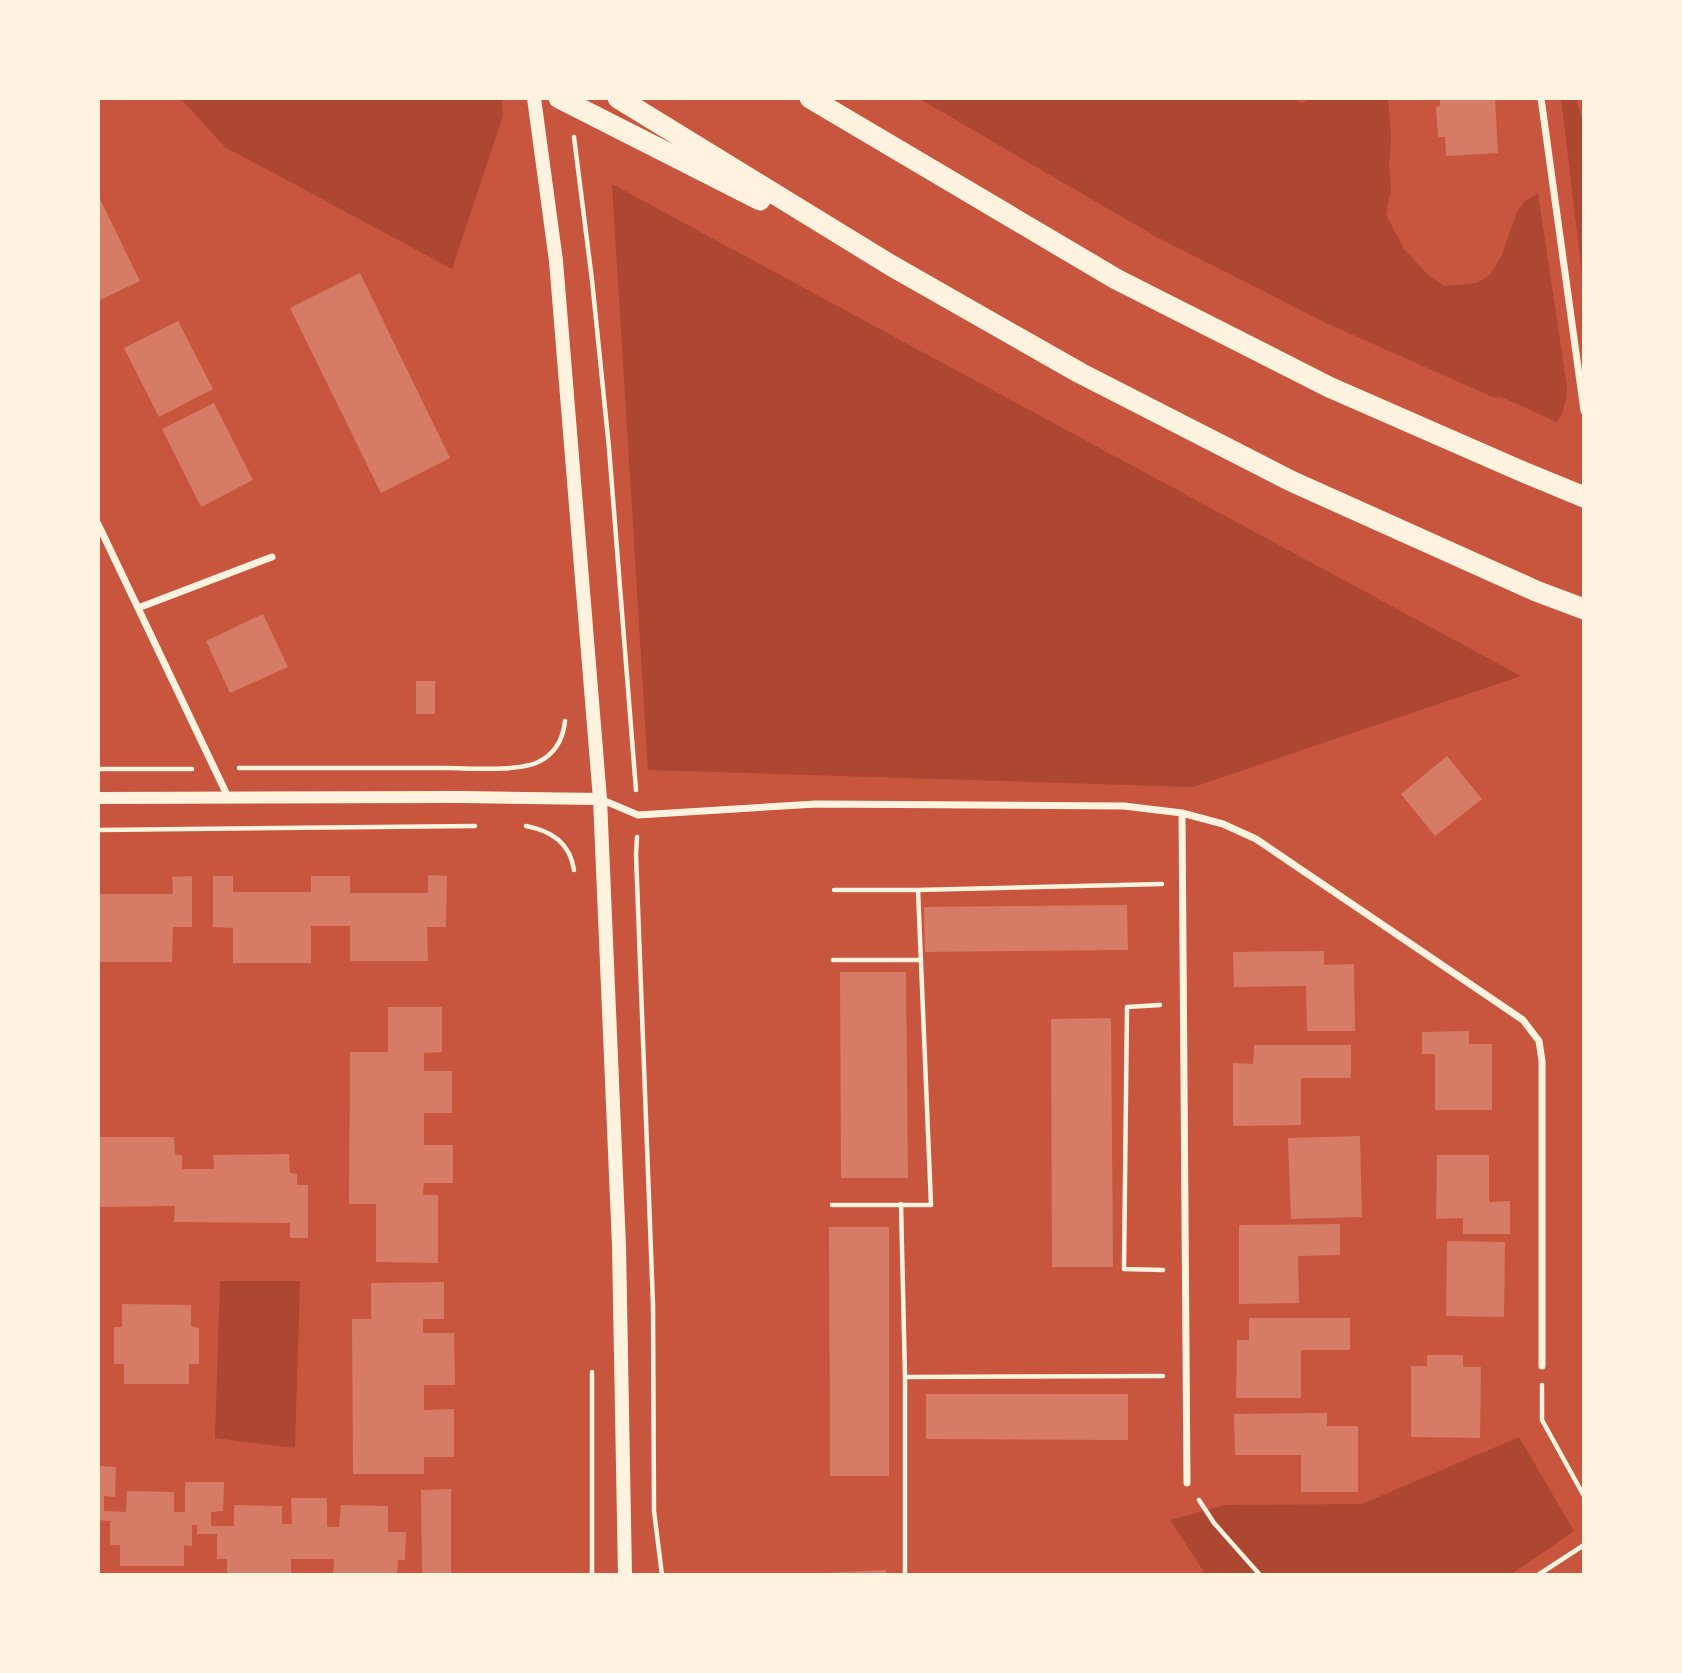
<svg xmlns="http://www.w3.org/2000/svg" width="1682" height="1673" viewBox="0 0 1682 1673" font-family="'DejaVu Sans',sans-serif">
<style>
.green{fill:#ae4732}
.building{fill:#d67c66}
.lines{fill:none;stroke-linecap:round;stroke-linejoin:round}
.path{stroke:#fff3e0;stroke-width:4.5}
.minor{stroke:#fff3e0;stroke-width:7}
.tertiary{stroke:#fff3e0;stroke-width:12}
.secondary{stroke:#fff3e0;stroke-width:14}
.motorway{stroke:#fff3e0;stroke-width:21}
</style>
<rect width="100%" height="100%" fill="#c8553d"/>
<path class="green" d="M 180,98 L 502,98 L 503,116 L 452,269 L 225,147 Z
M 918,98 L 1291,98 L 1302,103 L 1312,98 L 1388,98 L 1391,136 L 1389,166 L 1391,188 L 1386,215 L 1404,249 L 1429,276 L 1445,286 L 1477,283 L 1490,275 L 1501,257 L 1517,212 L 1525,201 L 1538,193 L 1567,387 C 1566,400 1565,411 1557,422 L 1499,396 L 1495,398 L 1326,323 L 1153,235 Z
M 1561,98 L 1576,98 L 1584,125 L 1584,291 Z
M 612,184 L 1521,676 L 1193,787 L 648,770 Z
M 220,1281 L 300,1281 L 295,1448 L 215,1438 Z
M 1519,1437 L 1574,1531 L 1510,1575 L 1206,1575 L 1170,1520 L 1225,1505 L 1362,1504 Z"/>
<path class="building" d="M 1440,98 L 1495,98 L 1498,153 L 1446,156 L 1445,137 L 1438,137 L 1436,107 L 1440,106 Z
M 98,195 L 140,281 L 98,301 Z
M 360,273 L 450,458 L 381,493 L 290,308 Z
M 178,321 L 213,389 L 159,417 L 124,348 Z
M 214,403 L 253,480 L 201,507 L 162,429 Z
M 263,614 L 288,667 L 230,693 L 206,641 Z
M 416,681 L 435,681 L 435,714 L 416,714 Z
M 1447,756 L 1482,799 L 1435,836 L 1401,794 Z
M 428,875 L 447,876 L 446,927 L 427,927 L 428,961 L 350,961 L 350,926 L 311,926 L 311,963 L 233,963 L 233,928 L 213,927 L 213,876 L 233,876 L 233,892 L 311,892 L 311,876 L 350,876 L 350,893 L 428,893 Z
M 192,876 L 192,927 L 173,927 L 172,962 L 98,962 L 98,894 L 173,894 L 172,877 Z
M 1127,905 L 1128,950 L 925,952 L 924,907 Z
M 1324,951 L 1324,965 L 1354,964 L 1355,1031 L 1307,1031 L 1306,986 L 1234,987 L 1233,952 Z
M 840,972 L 906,972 L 908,1178 L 841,1178 Z
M 388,1007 L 442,1007 L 442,1052 L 424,1053 L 424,1071 L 452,1071 L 452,1113 L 424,1113 L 424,1145 L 453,1145 L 453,1183 L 424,1183 L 423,1195 L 438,1195 L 438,1263 L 376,1262 L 376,1204 L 349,1204 L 350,1052 L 388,1052 Z
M 1111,1018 L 1113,1267 L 1052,1267 L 1051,1019 Z
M 1469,1031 L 1469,1044 L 1492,1044 L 1492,1110 L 1435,1110 L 1435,1054 L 1422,1054 L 1422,1032 Z
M 1254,1045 L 1351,1045 L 1351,1078 L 1301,1078 L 1301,1125 L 1233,1126 L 1233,1063 L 1253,1064 Z
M 1360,1136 L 1362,1217 L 1291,1219 L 1288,1138 Z
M 98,1137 L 174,1137 L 175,1155 L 182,1155 L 182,1169 L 214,1169 L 213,1155 L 289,1154 L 290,1173 L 297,1174 L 297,1185 L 308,1185 L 308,1238 L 290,1238 L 290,1223 L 174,1222 L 175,1206 L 98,1207 Z
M 1437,1155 L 1489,1155 L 1489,1202 L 1510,1201 L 1510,1234 L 1463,1234 L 1463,1218 L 1436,1219 Z
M 1340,1224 L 1340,1255 L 1298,1256 L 1299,1303 L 1239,1304 L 1239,1225 Z
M 829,1227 L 889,1227 L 889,1476 L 830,1476 Z
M 1447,1241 L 1505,1242 L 1504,1317 L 1446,1316 Z
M 444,1282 L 444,1319 L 423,1319 L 423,1333 L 454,1333 L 455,1385 L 424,1385 L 424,1410 L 454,1409 L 454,1457 L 424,1457 L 424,1474 L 353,1474 L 352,1319 L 371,1319 L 371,1283 Z
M 122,1304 L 191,1305 L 191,1326 L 199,1328 L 199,1364 L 189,1364 L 189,1384 L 124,1384 L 124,1364 L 114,1364 L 114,1327 L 122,1327 Z
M 1249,1318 L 1350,1318 L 1350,1350 L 1301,1350 L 1301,1398 L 1236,1398 L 1237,1340 L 1249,1340 Z
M 1427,1355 L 1463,1355 L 1463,1367 L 1481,1367 L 1480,1438 L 1411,1437 L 1411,1366 L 1427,1366 Z
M 926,1394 L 1128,1394 L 1128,1440 L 926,1439 Z
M 1327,1413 L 1327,1426 L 1358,1426 L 1358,1492 L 1301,1492 L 1301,1455 L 1235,1455 L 1234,1414 Z
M 98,1466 L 116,1467 L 115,1497 L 104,1496 L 104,1511 L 126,1512 L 127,1491 L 174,1492 L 174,1512 L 185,1512 L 185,1482 L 224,1482 L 223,1511 L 211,1512 L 211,1526 L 234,1526 L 234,1505 L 282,1506 L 282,1524 L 292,1524 L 291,1498 L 327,1498 L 327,1527 L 339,1527 L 341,1505 L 388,1506 L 388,1532 L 406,1532 L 405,1560 L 398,1560 L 397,1575 L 333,1575 L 334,1559 L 291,1559 L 291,1575 L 227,1575 L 227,1559 L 217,1559 L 217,1534 L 197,1534 L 197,1525 L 192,1525 L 192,1546 L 184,1545 L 184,1566 L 120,1566 L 120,1545 L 110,1545 L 110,1521 L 98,1520 Z
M 451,1489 L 451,1575 L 422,1575 L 421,1490 Z
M 886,1570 L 886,1575 L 822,1575 L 822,1573 Z"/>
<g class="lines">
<path class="path" d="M 574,137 L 592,280 L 609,448 L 636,790
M 239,768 C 307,768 376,768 445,768 C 470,768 513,772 536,763 C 555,755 563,740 565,721
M 98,769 L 192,769
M 526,826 C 552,831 570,843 574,870
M 98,830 L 475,826
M 637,837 L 636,855 L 653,1305 L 654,1511 L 662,1575
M 918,890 L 1162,884
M 833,960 L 921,960
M 1160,1005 L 1127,1007 L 1124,1269 L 1163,1270
M 901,1204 L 905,1377 L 905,1575
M 832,1205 L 931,1205 L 918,890 L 834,890
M 592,1372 L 592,1575
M 905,1377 L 1163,1376
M 1542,1385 L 1542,1420 L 1584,1496
M 1199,1500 L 1214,1523 L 1260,1575
M 1538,1575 L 1584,1545"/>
<path class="minor" d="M 1541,98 L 1584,411
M 98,524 L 228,797
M 138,608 L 272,557
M 600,799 L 638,815 L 816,804 L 1124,806 L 1182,813 L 1223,824 L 1256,839 L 1523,1020 L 1539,1041 L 1542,1061 L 1542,1366
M 1182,813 L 1187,1483"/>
<path class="tertiary" d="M 98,798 L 461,797 L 600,799"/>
<path class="secondary" d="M 534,98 L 556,261 L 600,799 L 619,1246 L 625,1575"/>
<path class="motorway" d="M 559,98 L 760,200
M 618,98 L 892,266 L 1080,373 L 1291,481 L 1536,591 L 1584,609
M 810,98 L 1116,279 L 1329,387 L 1521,471 L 1584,497"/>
</g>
<rect width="1682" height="1673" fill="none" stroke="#fff3e0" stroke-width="200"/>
</svg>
